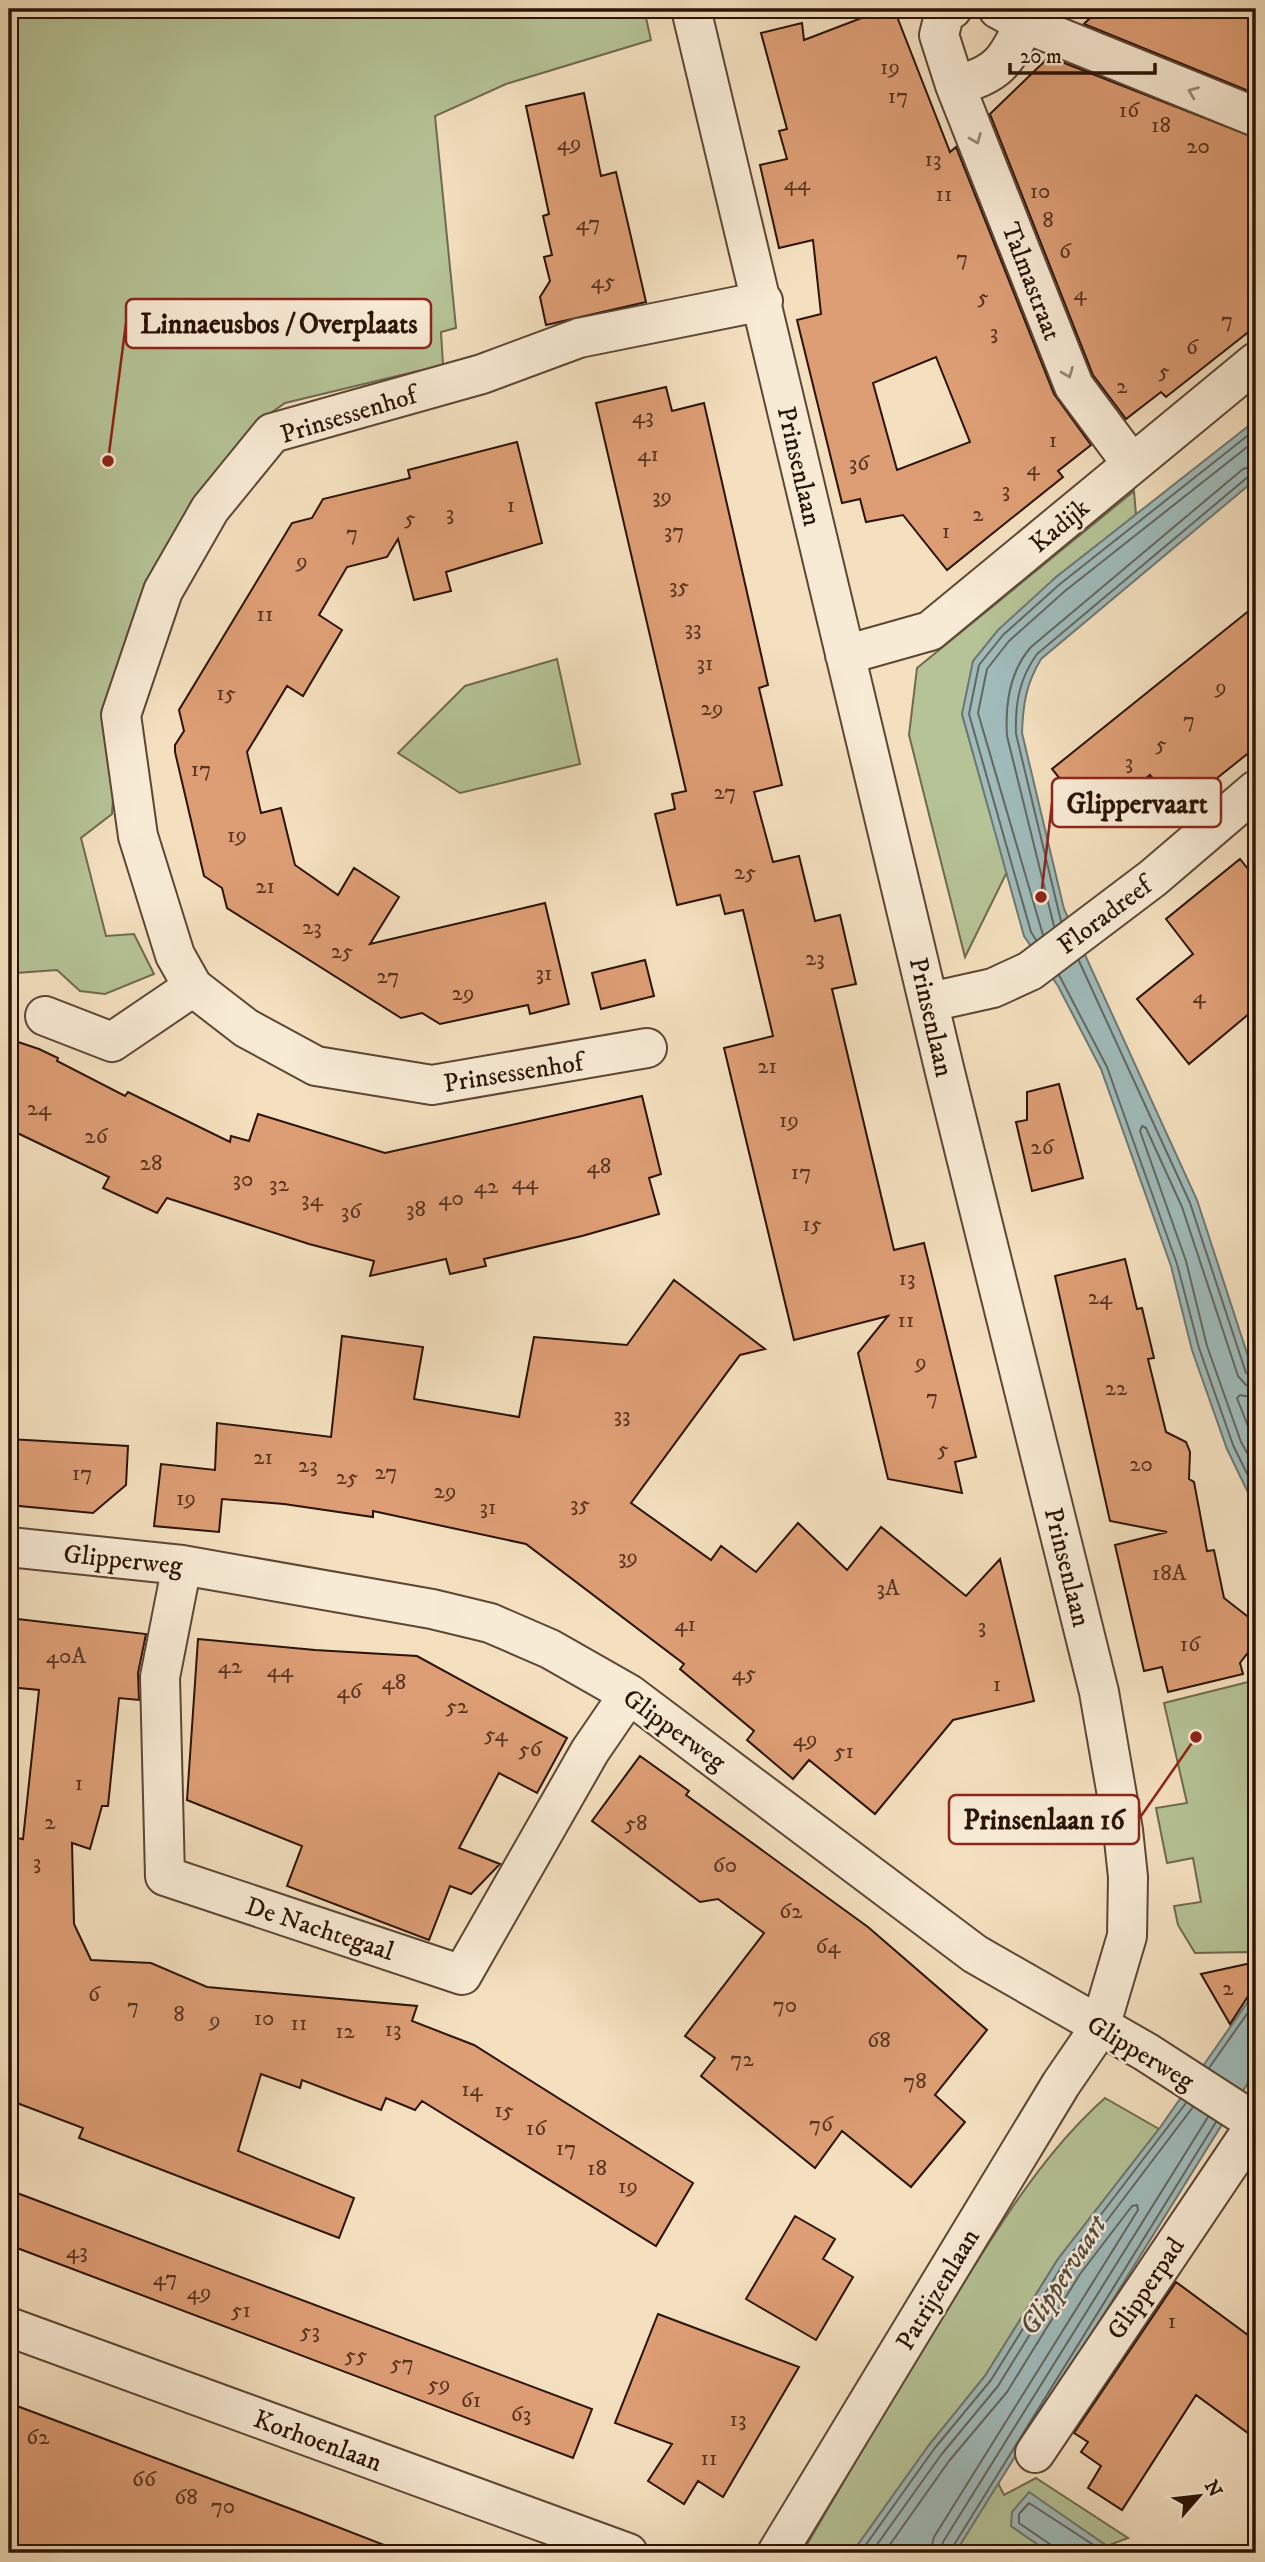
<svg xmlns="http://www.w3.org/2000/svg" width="1265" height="2562" viewBox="0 0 1265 2562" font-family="'IM FELL DW Pica',serif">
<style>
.green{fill:#b5c396;stroke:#706a4e;stroke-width:2}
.water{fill:#9fbbba;stroke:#707772;stroke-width:2}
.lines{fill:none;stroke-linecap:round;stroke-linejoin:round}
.shore{stroke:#646660;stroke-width:2}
.building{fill:#de9e75;stroke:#2a1205;stroke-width:2;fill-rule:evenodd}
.minor-casing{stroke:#5c4634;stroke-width:42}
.minor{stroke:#f8ebd5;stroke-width:38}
.oneway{stroke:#9b8977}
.labels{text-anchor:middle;stroke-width:5;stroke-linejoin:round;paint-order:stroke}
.number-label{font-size:23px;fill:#573521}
.street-label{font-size:26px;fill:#2a1205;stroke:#f8ebd5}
.water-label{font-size:28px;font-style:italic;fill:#534d44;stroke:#f8ebd5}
.leader{fill:none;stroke:#8f2418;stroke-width:2.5}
.callout-dot{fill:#8f2418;stroke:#f8ebd5;stroke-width:2.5}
.callout{fill:#f8ebd5;stroke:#8f2418;stroke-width:2.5}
.callout-label{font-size:28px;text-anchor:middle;font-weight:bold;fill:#2a1205}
</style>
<rect width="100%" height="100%" fill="#f4e0bf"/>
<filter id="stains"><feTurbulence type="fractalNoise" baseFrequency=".00286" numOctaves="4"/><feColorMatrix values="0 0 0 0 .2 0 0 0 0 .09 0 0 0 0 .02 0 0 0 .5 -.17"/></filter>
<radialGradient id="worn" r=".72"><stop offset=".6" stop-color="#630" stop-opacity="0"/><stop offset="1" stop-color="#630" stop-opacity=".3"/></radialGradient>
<path class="green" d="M 9,9 L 644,9 L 651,40 L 506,84 L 435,116 L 456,328 L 441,332 L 443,365 L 285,403 L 254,425 L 202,494 L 159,559 L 139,606 L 116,755 L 112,814 L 81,838 L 106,936 L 134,934 L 154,974 L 105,994 L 80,991 L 57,970 L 16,973 L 9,980 Z
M 1134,491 L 1136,515 L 1055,578 L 962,714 L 1007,872 L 965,957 L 909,735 L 917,668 Z
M 557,659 L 580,764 L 460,793 L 398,753 L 465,686 Z
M 1256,1680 L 1256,1961 L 1250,1952 L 1195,1953 L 1178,1925 L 1174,1906 L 1201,1902 L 1193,1858 L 1167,1863 L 1156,1808 L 1187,1803 L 1164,1703 Z
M 1105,2098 L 1159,2129 L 1058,2259 L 985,2376 L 929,2445 L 852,2553 L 802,2553 C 851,2469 900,2385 952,2302 C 996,2231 1041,2155 1105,2098 Z
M 1036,2478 L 1128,2538 L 1107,2546 L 1029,2493 L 1011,2526 L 1050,2553 L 955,2553 L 998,2483 L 1004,2495 Z"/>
<path class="water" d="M 1256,420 L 1256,479 L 1041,659 C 1026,684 1023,704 1022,733 L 1064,909 L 1197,1200 L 1256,1381 L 1256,1509 L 1227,1449 L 1192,1350 L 1171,1266 L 1101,1069 L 1058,986 L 1024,936 L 962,714 L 973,661 L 998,630 L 1055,578 Z
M 1256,1990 L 1256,2070 L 955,2553 L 852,2553 L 929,2445 L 985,2376 L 1058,2259 L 1159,2129 Z
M 1029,2492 L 1107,2546 L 1118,2553 L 1050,2553 L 1011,2526 L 1012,2512 Z"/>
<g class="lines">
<path class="shore" d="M 1061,921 L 1016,734 C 1015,704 1019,679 1037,654 L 1249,476 L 1256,474
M 1054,926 L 1007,736 C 1005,704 1009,672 1031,647 L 1243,469 L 1256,465
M 1043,935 L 978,713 L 987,669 L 1009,641 L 1065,591 L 1256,440
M 1036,940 L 1031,932 L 969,714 L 979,665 L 1003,635 L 1060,584 L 1256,429
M 1079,961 L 1190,1203 L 1246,1373 L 1256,1379
M 1059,975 L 1107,1067 L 1177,1264 L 1199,1348 L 1233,1445 L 1256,1492
M 1256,1387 L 1246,1385 L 1238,1376 L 1182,1207 L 1146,1128 L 1142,1126 L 1140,1131 L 1186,1261 L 1207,1346 L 1241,1442 L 1256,1469
M 1256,1398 L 1240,1395 L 1237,1398 L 1256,1447
M 1209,2068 L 1256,2001
M 860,2553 L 934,2449 L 991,2380 L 1064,2263 L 1186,2103
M 871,2553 L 941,2455 L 998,2386 L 1071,2268 L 1193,2107
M 884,2553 L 949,2461 L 1007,2392 L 1080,2274 L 1132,2206 L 1137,2205 L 1138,2210 L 934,2537 L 930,2553
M 941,2553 L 943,2542 L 1208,2117
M 949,2553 L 1216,2122
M 1053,2553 L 1051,2545 L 1019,2523 L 1019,2514 L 1029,2503 L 1106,2553"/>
</g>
<path class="building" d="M 885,9 L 894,9 L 950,152 L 956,147 L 1054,394 L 1091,445 L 1058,471 L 1063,477 L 947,570 L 903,515 L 866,522 L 860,499 L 842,503 L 797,320 L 821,314 L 813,240 L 779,248 L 760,165 L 787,159 L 779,131 L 787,129 L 761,33 L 802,23 L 804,40 ZM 936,357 L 970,442 L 897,470 L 873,383 Z
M 1099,9 L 1256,9 L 1256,94 L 1084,24 Z
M 1049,57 L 1256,138 L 1256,326 L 1166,397 L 1161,392 L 1126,419 L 1093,375 L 990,114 Z
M 584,93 L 601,176 L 616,172 L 646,302 L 546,325 L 540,297 L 550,281 L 544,257 L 552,255 L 543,216 L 549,214 L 526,106 Z
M 666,387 L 672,411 L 704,403 L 768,685 L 759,688 L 782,785 L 754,792 L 773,862 L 799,856 L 815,921 L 840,915 L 856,984 L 832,989 L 894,1250 L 924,1243 L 976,1457 L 955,1462 L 962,1493 L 888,1479 L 858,1353 L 888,1316 L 794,1340 L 724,1048 L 773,1036 L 743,910 L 725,914 L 720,895 L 677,905 L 655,814 L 675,809 L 672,794 L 686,791 L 596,403 Z
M 517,442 L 542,543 L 446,572 L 451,591 L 414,600 L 398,539 L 387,557 L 347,567 L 319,615 L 342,630 L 303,696 L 287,686 L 247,752 L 261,813 L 281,808 L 295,865 L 338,895 L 354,868 L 399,897 L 370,944 L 545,903 L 569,1004 L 530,1014 L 528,1005 L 440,1024 L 422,1013 L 401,1018 L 227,908 L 222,888 L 204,876 L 175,752 L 175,745 L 184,731 L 179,710 L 292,523 L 312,518 L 323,499 L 410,478 L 408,470 Z
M 1256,605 L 1256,747 L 1177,810 L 1150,775 L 1093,820 L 1052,769 Z
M 1240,859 L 1256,879 L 1256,1008 L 1189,1064 L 1137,999 L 1193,954 L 1166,919 Z
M 645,960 L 654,996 L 601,1009 L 592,973 Z
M 9,1039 L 39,1049 L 58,1058 L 57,1061 L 125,1096 L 128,1092 L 230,1142 L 231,1136 L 249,1141 L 258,1114 L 385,1153 L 642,1096 L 661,1174 L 649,1178 L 659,1214 L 582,1236 L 484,1259 L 486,1266 L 450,1274 L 446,1259 L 370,1276 L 374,1261 L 309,1244 L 167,1198 L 157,1213 L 103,1188 L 109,1177 L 9,1129 Z
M 1059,1084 L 1083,1178 L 1032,1191 L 1016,1122 L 1027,1120 L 1027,1092 Z
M 1125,1259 L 1137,1309 L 1142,1308 L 1154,1358 L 1148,1359 L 1166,1432 L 1186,1442 L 1190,1452 L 1189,1479 L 1194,1482 L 1207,1551 L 1214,1550 L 1224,1598 L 1256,1623 L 1256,1642 L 1240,1663 L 1243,1674 L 1168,1692 L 1162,1667 L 1144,1671 L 1115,1545 L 1167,1532 L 1110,1521 L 1055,1276 Z
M 674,1280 L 765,1349 L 740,1355 L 631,1503 L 711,1560 L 721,1546 L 756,1572 L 798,1523 L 847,1570 L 881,1527 L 966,1596 L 1000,1559 L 1034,1701 L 953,1720 L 875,1814 L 809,1760 L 793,1779 L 747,1740 L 754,1731 L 680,1669 L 684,1664 L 526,1544 L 373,1511 L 373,1517 L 284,1504 L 222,1499 L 219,1532 L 154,1526 L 161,1464 L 215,1470 L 217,1423 L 331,1437 L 342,1336 L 423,1347 L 414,1399 L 519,1417 L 534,1337 L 627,1345 Z
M 9,1439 L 128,1446 L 126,1485 L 93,1513 L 9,1505 Z
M 9,1618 L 146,1634 L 138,1673 L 139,1700 L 119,1698 L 108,1806 L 102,1806 L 90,1849 L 72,1843 L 74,1924 L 91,1960 L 151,1963 L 207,1987 L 417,2006 L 412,2021 L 474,2045 L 693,2183 L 656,2246 L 422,2101 L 415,2110 L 386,2098 L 381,2110 L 302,2080 L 300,2088 L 261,2074 L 238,2151 L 354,2198 L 339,2238 L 79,2138 L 83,2128 L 9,2100 L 9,1837 L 23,1839 L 39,1690 L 9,1687 Z
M 198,1639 L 315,1650 L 417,1656 L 567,1738 L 537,1793 L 499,1773 L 459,1848 L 500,1864 L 471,1894 L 450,1886 L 429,1940 L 287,1886 L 302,1846 L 187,1800 Z
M 640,1756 L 689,1791 L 686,1795 L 868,1927 L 987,2030 L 935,2095 L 965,2122 L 911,2187 L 842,2131 L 815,2168 L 701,2076 L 715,2058 L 685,2036 L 764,1933 L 718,1899 L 700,1902 L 592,1821 Z
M 1256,1962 L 1256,1984 L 1230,2024 L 1201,1974 Z
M 9,2190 L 592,2409 L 573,2458 L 9,2245 Z
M 795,2216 L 835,2239 L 823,2259 L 853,2277 L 816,2340 L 746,2299 Z
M 1176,2282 L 1256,2341 L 1256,2439 L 1196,2395 L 1122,2510 L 1088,2488 L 1101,2466 L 1081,2452 L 1088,2442 L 1074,2433 Z
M 658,2314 L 799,2367 L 723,2497 L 698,2481 L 684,2504 L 648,2481 L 672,2444 L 615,2423 Z
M 9,2403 L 299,2512 L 397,2550 L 396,2553 L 9,2553 Z"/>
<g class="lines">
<g class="minor-casing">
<path id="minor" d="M 691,9 L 945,1072 L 1099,1692 L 1123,1830 L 1128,1877 L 1127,1936 L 1100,2027 L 1061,2084 L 777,2553
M 952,9 L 945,11 L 939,35 L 955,85 L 1074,386 L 1132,464
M 998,9 L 1024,23 L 1256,117
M 955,85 C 997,76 1007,61 1024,23
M 845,655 L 930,631 L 1256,362
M 930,1002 L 993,988 L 1030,971 L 1153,878 L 1256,790
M 45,1016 L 112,1042 L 193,987
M 647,1048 L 432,1085 L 316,1066 L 246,1028 L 193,987 L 175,955 L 138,836 L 121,715 L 163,591 L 210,509 L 272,433 L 482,374 L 579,338 L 763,301
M 9,1547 L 182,1565 L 432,1609 L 490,1623 L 550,1649 L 629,1694 L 975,1954 L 1146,2052 L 1256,2123
M 182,1565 L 160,1677 L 165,1876 L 462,1975 L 590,1751 L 629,1694
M 9,2327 L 628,2553
M 1035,2453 L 1256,2124"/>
</g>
<use href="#minor" class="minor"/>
</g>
<defs><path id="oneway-chevron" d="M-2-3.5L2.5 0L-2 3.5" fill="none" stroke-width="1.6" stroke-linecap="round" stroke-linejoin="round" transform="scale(1.75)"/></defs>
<g class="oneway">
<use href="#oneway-chevron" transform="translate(1193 92) rotate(-158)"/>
<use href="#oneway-chevron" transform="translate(976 139) rotate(68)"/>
<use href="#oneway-chevron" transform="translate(1068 373) rotate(68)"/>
</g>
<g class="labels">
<g class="number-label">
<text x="890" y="74">19</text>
<text x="898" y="103">17</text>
<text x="1129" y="117">16</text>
<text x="1161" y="132">18</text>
<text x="569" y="150">49</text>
<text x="1198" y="153">20</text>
<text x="933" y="166">13</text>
<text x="797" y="190">44</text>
<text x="1040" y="198">10</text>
<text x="944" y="201">11</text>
<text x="1048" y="227">8</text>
<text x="588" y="230">47</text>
<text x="1065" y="258">6</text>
<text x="962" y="265">7</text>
<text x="603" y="288">45</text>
<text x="1080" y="300">4</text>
<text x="983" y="304">5</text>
<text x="1227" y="327">7</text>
<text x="994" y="339">3</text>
<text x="1192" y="354">6</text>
<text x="1164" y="378">5</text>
<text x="1122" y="393">2</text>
<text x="643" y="423">43</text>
<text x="1053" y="447">1</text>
<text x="648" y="461">41</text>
<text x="859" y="470">36</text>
<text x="1033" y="475">4</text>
<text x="1006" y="497">3</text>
<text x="662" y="503">39</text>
<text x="511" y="512">1</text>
<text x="450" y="520">3</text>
<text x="978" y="521">2</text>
<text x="410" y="525">5</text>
<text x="674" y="538">37</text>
<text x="946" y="538">1</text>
<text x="352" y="540">7</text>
<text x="302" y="568">9</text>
<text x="679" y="593">35</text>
<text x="265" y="621">11</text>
<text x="693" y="635">33</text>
<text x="705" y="670">31</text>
<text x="1221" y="694">9</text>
<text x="226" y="700">15</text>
<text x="712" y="715">29</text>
<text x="1189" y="727">7</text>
<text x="1161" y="751">5</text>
<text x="1129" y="769">3</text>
<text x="201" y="776">17</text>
<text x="725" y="799">27</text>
<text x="237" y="842">19</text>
<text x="745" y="879">25</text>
<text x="265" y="893">21</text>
<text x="312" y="934">23</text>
<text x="342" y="958">25</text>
<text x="815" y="965">23</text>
<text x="544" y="980">31</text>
<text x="388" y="983">27</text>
<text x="463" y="1000">29</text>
<text x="1199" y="1003">4</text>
<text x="767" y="1073">21</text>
<text x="39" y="1115">24</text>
<text x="789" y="1127">19</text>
<text x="96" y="1143">26</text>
<text x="1042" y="1154">26</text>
<text x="151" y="1170">28</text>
<text x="599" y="1173">48</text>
<text x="801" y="1179">17</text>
<text x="243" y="1186">30</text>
<text x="525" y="1189">44</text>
<text x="279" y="1191">32</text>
<text x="486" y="1193">42</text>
<text x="451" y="1205">40</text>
<text x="312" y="1206">34</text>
<text x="416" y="1216">38</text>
<text x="351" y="1218">36</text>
<text x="812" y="1231">15</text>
<text x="907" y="1285">13</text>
<text x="1100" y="1304">24</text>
<text x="906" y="1327">11</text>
<text x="921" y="1369">9</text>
<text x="1116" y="1395">22</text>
<text x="932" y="1404">7</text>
<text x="622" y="1422">33</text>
<text x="943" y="1456">5</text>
<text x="263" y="1464">21</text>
<text x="1141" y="1471">20</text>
<text x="308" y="1472">23</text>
<text x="386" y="1479">27</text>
<text x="82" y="1480">17</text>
<text x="347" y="1484">25</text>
<text x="445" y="1498">29</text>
<text x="186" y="1505">19</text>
<text x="580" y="1511">35</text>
<text x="488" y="1514">31</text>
<text x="628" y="1564">39</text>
<text x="1169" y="1580">18A</text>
<text x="888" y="1595">3A</text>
<text x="685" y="1631">41</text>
<text x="982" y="1633">3</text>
<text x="1190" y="1651">16</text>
<text x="66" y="1663">40A</text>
<text x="230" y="1673">42</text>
<text x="280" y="1677">44</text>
<text x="744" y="1680">45</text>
<text x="394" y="1689">48</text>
<text x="997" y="1691">1</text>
<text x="349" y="1698">46</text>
<text x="457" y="1713">52</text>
<text x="496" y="1741">54</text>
<text x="805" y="1746">49</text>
<text x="530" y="1756">56</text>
<text x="844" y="1758">51</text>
<text x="79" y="1790">1</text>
<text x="50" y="1829">2</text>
<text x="636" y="1830">58</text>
<text x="37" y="1869">3</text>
<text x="725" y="1872">60</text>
<text x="791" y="1918">62</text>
<text x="828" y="1953">64</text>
<text x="1228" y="1995">2</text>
<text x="94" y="2001">6</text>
<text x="785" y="2012">70</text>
<text x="133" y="2013">7</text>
<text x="179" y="2021">8</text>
<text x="264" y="2025">10</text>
<text x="215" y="2027">9</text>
<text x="299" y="2030">11</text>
<text x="393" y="2036">13</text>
<text x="345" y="2038">12</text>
<text x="879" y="2047">68</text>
<text x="742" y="2066">72</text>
<text x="915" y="2088">78</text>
<text x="472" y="2096">14</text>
<text x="504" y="2117">15</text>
<text x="821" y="2131">76</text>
<text x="536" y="2135">16</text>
<text x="566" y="2155">17</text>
<text x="597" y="2175">18</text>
<text x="628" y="2193">19</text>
<text x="77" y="2258">43</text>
<text x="165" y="2285">47</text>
<text x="199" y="2299">49</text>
<text x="241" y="2317">51</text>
<text x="1172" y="2328">1</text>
<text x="310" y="2338">53</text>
<text x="356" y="2362">55</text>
<text x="402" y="2370">57</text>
<text x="439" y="2391">59</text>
<text x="471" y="2407">61</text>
<text x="521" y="2421">63</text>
<text x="738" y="2426">13</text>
<text x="38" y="2444">62</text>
<text x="709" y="2465">11</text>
<text x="144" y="2486">66</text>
<text x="186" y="2504">68</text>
<text x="223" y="2513">70</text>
</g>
<g class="street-label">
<text transform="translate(1032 281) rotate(69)" y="9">Talmastraat</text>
<text transform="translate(348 414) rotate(-17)" y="9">Prinsessenhof</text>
<text transform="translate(800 466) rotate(77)" y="9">Prinsenlaan</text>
<text transform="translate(1059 525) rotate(-40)" y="9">Kadijk</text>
<text transform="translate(1104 915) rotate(-37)" y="9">Floradreef</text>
<text transform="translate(932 1017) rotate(77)" y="9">Prinsenlaan</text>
<text transform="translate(513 1072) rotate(-9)" y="9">Prinsessenhof</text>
<text transform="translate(123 1559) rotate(6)" y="9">Glipperweg</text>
<text transform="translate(1068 1567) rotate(76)" y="9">Prinsenlaan</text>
<text transform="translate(675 1729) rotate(36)" y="9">Glipperweg</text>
<text transform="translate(320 1928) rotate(18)" y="9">De Nachtegaal</text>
<text transform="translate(1141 2052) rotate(31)" y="9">Glipperweg</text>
<text transform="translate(1145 2288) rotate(-56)" y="9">Glipperpad</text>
<text transform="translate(937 2289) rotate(-59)" y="9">Patrijzenlaan</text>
<text transform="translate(318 2440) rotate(20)" y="9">Korhoenlaan</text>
</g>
<g class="water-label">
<text transform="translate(1062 2275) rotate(-57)" y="10">Glippervaart</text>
</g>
</g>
<path class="leader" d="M108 461L126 323M1041 897L1052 803M1196 1737L1139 1819"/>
<g class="callout-dot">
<circle cx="108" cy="461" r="7"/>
<circle cx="1041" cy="897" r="7"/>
<circle cx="1196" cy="1737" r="7"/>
</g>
<g class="callout">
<rect x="126" y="299" width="305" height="49" rx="7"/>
<rect x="1052" y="778" width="169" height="49" rx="7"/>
<rect x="949" y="1795" width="190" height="49" rx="7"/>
</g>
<g class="callout-label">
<text x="279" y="333">Linnaeusbos / Overplaats</text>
<text x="1137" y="813">Glippervaart</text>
<text x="1044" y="1829">Prinsenlaan 16</text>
</g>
<rect width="1265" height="2562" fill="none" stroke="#f4e0bf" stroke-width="35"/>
<rect x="10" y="10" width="1244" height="2541" fill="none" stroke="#2a1205" stroke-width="3.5"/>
<rect x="18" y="18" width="1230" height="2527" fill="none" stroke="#2a1205" stroke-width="2"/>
<g transform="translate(1199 2496) rotate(62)" stroke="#f8ebd5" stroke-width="5" paint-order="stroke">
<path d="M0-5L12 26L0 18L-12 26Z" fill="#2a1205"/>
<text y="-10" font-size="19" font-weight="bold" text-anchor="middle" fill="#2a1205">N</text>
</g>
<path d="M1010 63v10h145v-10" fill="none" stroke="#2a1205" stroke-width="3.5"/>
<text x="1020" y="63" font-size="21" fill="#2a1205" stroke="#f8ebd5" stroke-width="5" paint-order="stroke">20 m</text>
<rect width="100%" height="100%" filter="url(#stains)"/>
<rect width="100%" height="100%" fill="url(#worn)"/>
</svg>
